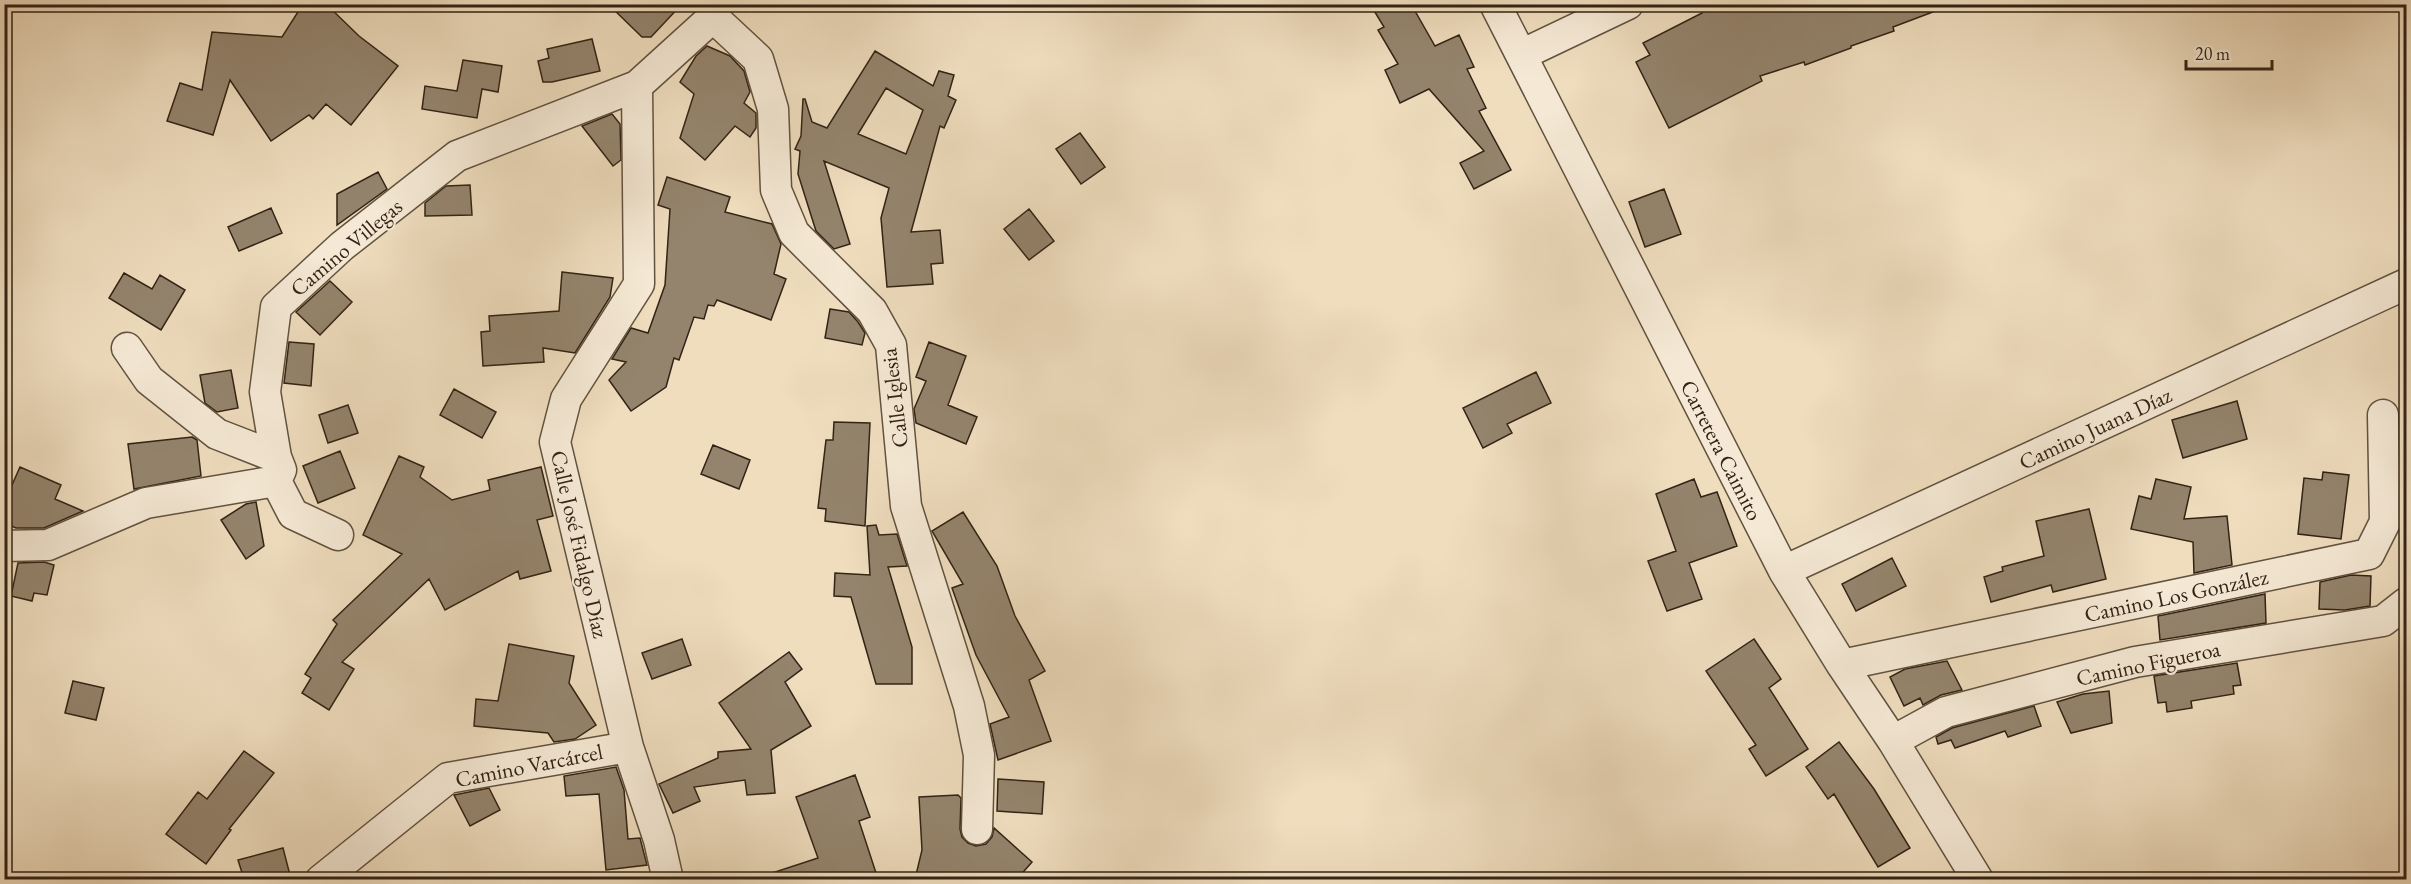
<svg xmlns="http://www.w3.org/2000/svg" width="2411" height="884" viewBox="0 0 2411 884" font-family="'EB Garamond',serif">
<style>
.building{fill:#94846d;stroke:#322315;stroke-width:1.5;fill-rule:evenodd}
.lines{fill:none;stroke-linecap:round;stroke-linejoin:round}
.minor-casing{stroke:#61523f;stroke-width:33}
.minor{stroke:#f5e9d5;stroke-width:30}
.labels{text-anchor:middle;stroke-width:4.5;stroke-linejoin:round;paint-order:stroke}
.street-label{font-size:22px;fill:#322315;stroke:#f5e9d5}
</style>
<rect width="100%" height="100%" fill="#efddbe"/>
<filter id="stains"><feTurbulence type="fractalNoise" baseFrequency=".00333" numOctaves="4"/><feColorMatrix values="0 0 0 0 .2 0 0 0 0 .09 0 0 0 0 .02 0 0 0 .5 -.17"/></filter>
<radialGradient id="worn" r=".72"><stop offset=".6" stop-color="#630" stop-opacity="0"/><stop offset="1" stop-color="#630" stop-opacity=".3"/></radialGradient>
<path class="building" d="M 303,4 L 326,4 L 359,36 L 398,66 L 351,125 L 326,104 L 313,119 L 309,115 L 271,141 L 230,80 L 213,135 L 167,121 L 180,83 L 202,90 L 212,32 L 282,37 Z
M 608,4 L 682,4 L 651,37 L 642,37 Z
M 1370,4 L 1411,4 L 1435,46 L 1459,35 L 1474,67 L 1467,69 L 1486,108 L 1479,111 L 1511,170 L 1474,189 L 1460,163 L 1484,151 L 1429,89 L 1400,103 L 1385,70 L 1398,64 L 1378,30 L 1384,27 Z
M 1714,4 L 1945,4 L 1946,7 L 1893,27 L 1894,31 L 1851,46 L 1851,48 L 1805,65 L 1804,62 L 1760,76 L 1762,81 L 1669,128 L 1636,62 L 1650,55 L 1643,43 L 1702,13 L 1701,9 Z
M 592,39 L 600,71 L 552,82 L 543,82 L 538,61 L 549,58 L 547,49 Z
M 707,46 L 730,56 L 744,71 L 750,92 L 744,103 L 756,113 L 756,128 L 750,137 L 735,126 L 705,160 L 680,138 L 694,94 L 680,82 L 696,56 Z
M 875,51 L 933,86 L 939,71 L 954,75 L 948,96 L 956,100 L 944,128 L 940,126 L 911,232 L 940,230 L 943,263 L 931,264 L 933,284 L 887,287 L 881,218 L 889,188 L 824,161 L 850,244 L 834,249 L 816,231 L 798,174 L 800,151 L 795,149 L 801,136 L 803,99 L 805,99 L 812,122 L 827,128 ZM 886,88 L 923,110 L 906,154 L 858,134 Z
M 463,60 L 502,66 L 498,92 L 482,89 L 477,118 L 422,109 L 425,86 L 457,91 Z
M 612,114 L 620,124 L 621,160 L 613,166 L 582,126 Z
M 1080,133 L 1105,167 L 1081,184 L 1056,149 Z
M 378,172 L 387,189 L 337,225 L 337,194 Z
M 667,177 L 730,197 L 725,212 L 772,224 L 781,244 L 774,274 L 786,279 L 771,320 L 717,300 L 714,306 L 708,305 L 704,319 L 694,317 L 679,360 L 674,358 L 666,387 L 631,411 L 609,380 L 626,362 L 612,359 L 631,328 L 648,333 L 665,285 L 670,209 L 658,205 Z
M 470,185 L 472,215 L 425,216 L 425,203 L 446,186 Z
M 1664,189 L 1681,234 L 1645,247 L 1629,202 Z
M 271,208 L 282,233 L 239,251 L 228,227 Z
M 1029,209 L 1054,241 L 1029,260 L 1004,229 Z
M 562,272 L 613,278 L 610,297 L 575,353 L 543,348 L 544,362 L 483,366 L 481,332 L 490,331 L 489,316 L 559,311 Z
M 124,273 L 152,289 L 160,275 L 185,290 L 161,330 L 109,298 Z
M 330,281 L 352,302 L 320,335 L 296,312 Z
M 830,309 L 849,312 L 858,322 L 865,333 L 862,345 L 825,338 Z
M 289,342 L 314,344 L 311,386 L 284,383 Z
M 929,342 L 966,356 L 948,405 L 977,417 L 966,444 L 916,423 L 914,409 L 926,381 L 916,377 Z
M 231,370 L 238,408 L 217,412 L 205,403 L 200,375 Z
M 1536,372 L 1551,403 L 1507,424 L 1512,433 L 1483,448 L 1463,408 Z
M 454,389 L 496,412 L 482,438 L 440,415 Z
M 2237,401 L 2247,439 L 2183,458 L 2172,420 Z
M 348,405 L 358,433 L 328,443 L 319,415 Z
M 834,422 L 870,423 L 865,526 L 825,521 L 826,509 L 818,508 L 826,440 L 833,440 Z
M 192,437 L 197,440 L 201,476 L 134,489 L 128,444 Z
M 713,445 L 750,460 L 739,489 L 701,474 Z
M 340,451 L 355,488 L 318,503 L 303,466 Z
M 399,456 L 424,467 L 420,477 L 452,500 L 490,490 L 488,480 L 541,467 L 553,516 L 537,520 L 551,571 L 520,579 L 518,571 L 445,610 L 429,579 L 342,662 L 354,669 L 329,710 L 302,693 L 311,678 L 305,674 L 337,624 L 333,620 L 402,554 L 363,535 Z
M 20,467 L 61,485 L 55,499 L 83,511 L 44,528 L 16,528 L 4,523 L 4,503 Z
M 2323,472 L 2349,475 L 2341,539 L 2298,534 L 2304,478 L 2322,480 Z
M 1694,479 L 1701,497 L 1717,492 L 1737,546 L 1689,563 L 1702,599 L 1667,611 L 1648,561 L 1676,551 L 1656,494 Z
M 2156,479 L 2191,487 L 2184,519 L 2227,516 L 2232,565 L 2194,573 L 2193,542 L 2131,529 L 2139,496 L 2151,499 Z
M 256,502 L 264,546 L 246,559 L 221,520 L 246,504 Z
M 2089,509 L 2106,579 L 2053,592 L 2051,585 L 1991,602 L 1984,577 L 2003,571 L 2002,567 L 2044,556 L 2036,521 Z
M 963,512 L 997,566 L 1015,616 L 1045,671 L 1029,680 L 1051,741 L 998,760 L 990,724 L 1009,717 L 976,655 L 952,588 L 963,584 L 932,531 Z
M 876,525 L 879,535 L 897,534 L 907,566 L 888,567 L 912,647 L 912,684 L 876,684 L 851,597 L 834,596 L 835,573 L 870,575 L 867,526 Z
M 1892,558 L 1906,586 L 1856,611 L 1842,584 Z
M 44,562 L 54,565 L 47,595 L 34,593 L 32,601 L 11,596 L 18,563 Z
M 2351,575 L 2371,576 L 2370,606 L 2345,610 L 2319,609 L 2320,582 Z
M 2265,594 L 2266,623 L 2160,640 L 2158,616 Z
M 682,639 L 691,665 L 652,679 L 642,653 Z
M 1754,639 L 1781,679 L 1769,688 L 1808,749 L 1766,776 L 1749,749 L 1756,745 L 1706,671 Z
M 509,644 L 574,656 L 569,683 L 596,725 L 575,739 L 554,742 L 548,733 L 474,726 L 476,699 L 498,701 Z
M 789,652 L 802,669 L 785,682 L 811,726 L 771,750 L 775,793 L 747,795 L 745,780 L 694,787 L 700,801 L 673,813 L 659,784 L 718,758 L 718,752 L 751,749 L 719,703 Z
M 1947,661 L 1962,690 L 1941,695 L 1923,705 L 1920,698 L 1904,706 L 1890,677 L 1905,669 Z
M 2237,663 L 2241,685 L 2233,686 L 2234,694 L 2191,701 L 2192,708 L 2167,712 L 2166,702 L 2158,703 L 2154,676 Z
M 73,681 L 104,688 L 96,720 L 65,713 Z
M 2109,691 L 2112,723 L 2071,733 L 2057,702 L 2083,694 Z
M 2034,706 L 2041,726 L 2008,737 L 2005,731 L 1955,748 L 1951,740 L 1938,744 L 1936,737 L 1952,728 Z
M 1839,742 L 1874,789 L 1910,848 L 1878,867 L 1834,794 L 1828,799 L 1806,767 Z
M 244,751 L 274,773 L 229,829 L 231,830 L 206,864 L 166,834 L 198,792 L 207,799 Z
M 616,767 L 624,790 L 628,839 L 640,838 L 647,865 L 606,870 L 599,794 L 566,796 L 564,776 Z
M 855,775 L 870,817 L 859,821 L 878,879 L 767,879 L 766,875 L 818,858 L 796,797 Z
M 998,779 L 1044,782 L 1042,814 L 997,811 Z
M 489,788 L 500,810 L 470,826 L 454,795 Z
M 958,795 L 961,798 L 960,829 L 962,837 L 968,843 L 976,846 L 986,844 L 992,837 L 994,828 L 1032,862 L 1017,879 L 915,879 L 922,850 L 919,797 Z
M 283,848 L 291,879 L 244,879 L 238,860 Z"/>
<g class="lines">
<g class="minor-casing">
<path id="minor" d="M 1495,4 L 1784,571 L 1842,665 L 1893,741 L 1978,880
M 713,17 L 758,59 L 773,109 L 776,190 L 794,233 L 872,311 L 891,345 L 906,506 L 969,706 L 979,755 L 977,829
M 1521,55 L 1628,4
M 127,348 L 149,380 L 217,434 L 276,457
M 276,481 L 293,514 L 338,535
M 4,546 L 48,545 L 146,503 L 276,481 L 281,470 L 276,457 L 265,392 L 276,307 L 342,246 L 457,156 L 637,86
M 1784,571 L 2406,284
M 1842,665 L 2369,554 L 2385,522 L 2383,415
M 1893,741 L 1946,712 L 2135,662 L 2383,621 L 2406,603
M 321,880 L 448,778 L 628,747
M 668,880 L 659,840 L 628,747 L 555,442 L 566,399 L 639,284 L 637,86 L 713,17 L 717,4"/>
</g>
<use href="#minor" class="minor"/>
</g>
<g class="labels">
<g class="street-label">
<text transform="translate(346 247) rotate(-40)" y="8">Camino Villegas</text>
<text transform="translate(894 398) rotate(-97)" y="8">Calle Iglesia</text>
<text transform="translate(2095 428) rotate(-25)" y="8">Camino Juana Díaz</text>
<text transform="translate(1722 450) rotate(63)" y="8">Carretera Caimito</text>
<text transform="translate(580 544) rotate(77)" y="8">Calle José Fidalgo Díaz</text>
<text transform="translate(2176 595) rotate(-12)" y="8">Camino Los González</text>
<text transform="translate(2148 663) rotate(-12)" y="8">Camino Figueroa</text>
<text transform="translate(529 765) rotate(-11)" y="8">Camino Varcárcel</text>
</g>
</g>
<rect width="2411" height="884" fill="none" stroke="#efddbe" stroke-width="24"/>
<rect x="6" y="6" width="2399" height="872" fill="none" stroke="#322315" stroke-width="3"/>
<rect x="12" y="12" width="2387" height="860" fill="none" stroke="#322315" stroke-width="1.5"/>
<path d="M2186 60v9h86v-9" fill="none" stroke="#322315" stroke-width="3"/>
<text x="2195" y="60" font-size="18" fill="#322315" stroke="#f5e9d5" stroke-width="4.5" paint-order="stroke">20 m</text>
<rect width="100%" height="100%" filter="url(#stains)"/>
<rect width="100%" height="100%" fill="url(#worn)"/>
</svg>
